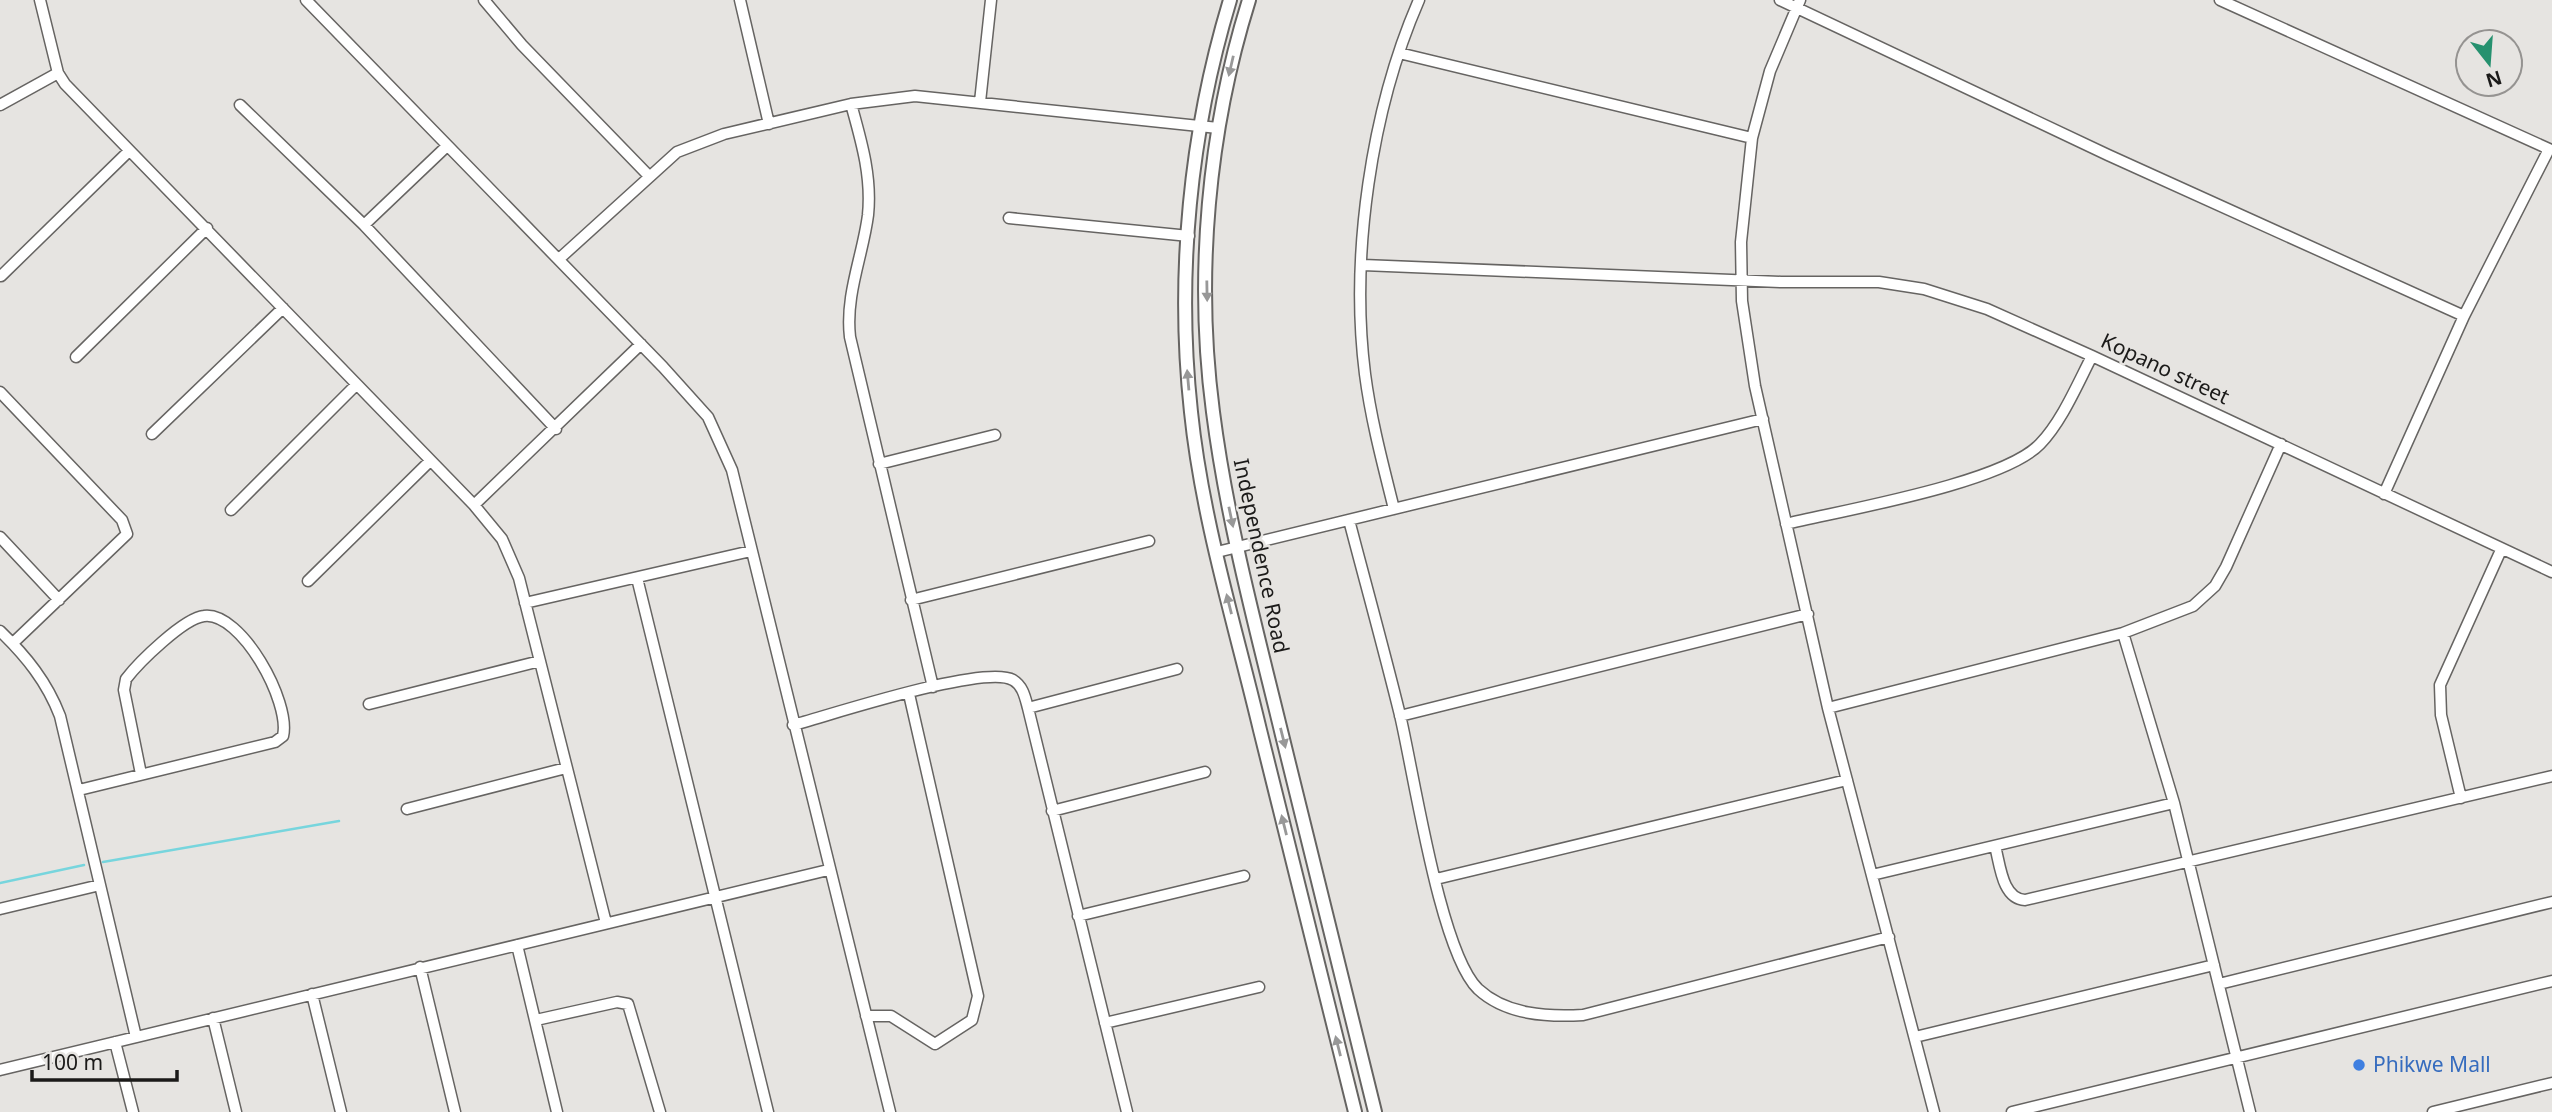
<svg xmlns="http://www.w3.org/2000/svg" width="2552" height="1112" viewBox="0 0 2552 1112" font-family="'Noto Sans',sans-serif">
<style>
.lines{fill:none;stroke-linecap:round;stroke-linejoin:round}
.stream{stroke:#77d5dd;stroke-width:2.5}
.minor-casing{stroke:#666462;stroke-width:13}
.major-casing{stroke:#666462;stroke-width:16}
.minor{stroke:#fff;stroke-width:10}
.major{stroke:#fff;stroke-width:12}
.oneway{fill:#989898}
.shop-dot{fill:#3f7fe0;stroke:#e6e4e1;stroke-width:2.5}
.labels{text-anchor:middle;stroke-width:5;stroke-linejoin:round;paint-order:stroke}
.street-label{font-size:21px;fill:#1b1a19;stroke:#e6e4e1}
.shop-label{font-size:21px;fill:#366cbe;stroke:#e6e4e1;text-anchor:start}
</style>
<rect width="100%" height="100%" fill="#e6e4e1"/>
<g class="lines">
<path class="stream" d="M 103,862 L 339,821
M 0,883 L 84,865"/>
<g class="minor-casing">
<path id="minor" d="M 40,0 L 58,73 L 65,84 L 474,505 L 502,539 L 519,578 L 606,923
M 306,0 L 663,367 L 708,417 L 732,470 L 890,1112
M 484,0 L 522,45 L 648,175
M 740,0 L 769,124
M 1780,0 L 2108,155 L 2464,316
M 1800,0 L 1770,71 L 1752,138 L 1741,242 L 1742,301 L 1755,386 L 1828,708 L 1934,1112
M 2220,0 L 2549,149 L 2464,316 L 2384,494
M 1399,53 L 1752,138
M 980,102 L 991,0
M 851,104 C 861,140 872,176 868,215 C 863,255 845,295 850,337 L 933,687
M 0,105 L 58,73
M 240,105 L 364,225 L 556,429
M 1009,218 L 1189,236
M 364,225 L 447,146
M 559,259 L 677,152 L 724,134 L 851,104 L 915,96 L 1218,128
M 1363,265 L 1781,282 L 1879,282 L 1924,289 L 1987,309 L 2092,356 L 2552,572
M 1,276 L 128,152
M 76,357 L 207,228
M 0,392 L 122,520 L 127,534 L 13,643
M 152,434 L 283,308
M 879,464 L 995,435
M 474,505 L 641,344
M 1394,509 C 1383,465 1371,420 1365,374 C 1350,256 1371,110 1419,0
M 231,510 L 356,385
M 1349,520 C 1366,585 1384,650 1400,715 C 1414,774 1440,952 1478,989 C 1506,1015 1547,1017 1583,1015 L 1889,937
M 1786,524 C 1844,510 2003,483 2040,444 C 2062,421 2077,385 2092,356
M 0,537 L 59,600
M 1217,552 L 1763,419
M 637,578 L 768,1112
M 308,581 L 430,461
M 911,600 L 1149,541
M 525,603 L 751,551
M 0,631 C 26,656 47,682 60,716 L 136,1037
M 2123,633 L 2174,803 L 2250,1112
M 369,704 L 540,661
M 1028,708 L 1177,669
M 1828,708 L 2123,633 L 2193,606 L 2215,586 L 2226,567 L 2281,444
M 1400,716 L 1808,614
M 793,725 C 831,715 984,664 1013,680 C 1023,686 1025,697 1028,708 L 1127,1112
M 79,790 L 275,742 L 283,736 C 291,702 241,611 204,616 C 184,618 139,662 126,679 L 124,690 L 141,774
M 2461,798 L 2441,715 L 2440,685 L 2501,550
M 407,809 L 566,768
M 1052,811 L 1205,772
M 1995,846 C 2000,864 2002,899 2025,900 L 2552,776
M 1872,875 L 2174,803
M 1436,879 L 1847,780
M 0,909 L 100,885
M 1078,916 L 1244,876
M 517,945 L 557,1112
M 420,967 L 455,1112
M 2219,984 L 2552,902
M 312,994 L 341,1112
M 866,1016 L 891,1016 L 935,1044 L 972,1020 L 978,996 L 909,694
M 213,1018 L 236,1112
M 536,1020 L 617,1002 L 628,1004 L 660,1112
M 1105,1023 L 1259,987
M 1915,1037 L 2214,965
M 115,1042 L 133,1112
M 0,1070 L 828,870
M 2012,1112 L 2552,981
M 2433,1112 L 2552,1083"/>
</g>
<g class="major-casing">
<path id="major" d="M 1230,0 C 1190,132 1176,275 1191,412 C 1202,519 1235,625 1260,730 C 1292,857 1323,985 1355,1112
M 1249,0 C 1208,131 1195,276 1213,412 C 1227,521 1256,628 1282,735 C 1313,861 1344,986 1375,1112"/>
</g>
<use href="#minor" class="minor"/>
<use href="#major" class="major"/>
</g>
<defs><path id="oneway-solid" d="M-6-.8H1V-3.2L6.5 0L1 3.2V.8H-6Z" transform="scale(1.75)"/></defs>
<g class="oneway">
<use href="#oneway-solid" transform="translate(1231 66) rotate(103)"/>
<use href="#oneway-solid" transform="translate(1207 291) rotate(89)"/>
<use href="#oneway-solid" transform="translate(1188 380) rotate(-95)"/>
<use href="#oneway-solid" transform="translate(1231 517) rotate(78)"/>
<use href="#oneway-solid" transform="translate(1229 604) rotate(-104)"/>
<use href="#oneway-solid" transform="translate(1283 738) rotate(76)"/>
<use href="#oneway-solid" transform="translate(1284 825) rotate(-104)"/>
<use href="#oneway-solid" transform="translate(1338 1046) rotate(-104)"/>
</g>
<circle class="shop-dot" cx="2359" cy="1065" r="7"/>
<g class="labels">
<g class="street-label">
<text transform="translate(2165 369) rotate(25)" y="7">Kopano street</text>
<text transform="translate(1261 556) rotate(78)" y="7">Independence Road</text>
</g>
<g class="shop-label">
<text x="2373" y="1072">Phikwe Mall</text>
</g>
</g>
<g transform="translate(2489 63) rotate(163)"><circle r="33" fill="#e6e4e1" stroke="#959391" stroke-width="2"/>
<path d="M0-5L12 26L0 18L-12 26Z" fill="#26916f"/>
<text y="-10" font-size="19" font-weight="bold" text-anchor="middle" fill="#1b1a19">N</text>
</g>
<path d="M32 1070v10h145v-10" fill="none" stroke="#1b1a19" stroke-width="3.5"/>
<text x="42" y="1070" font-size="21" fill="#1b1a19" stroke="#e6e4e1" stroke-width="5" paint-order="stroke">100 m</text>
</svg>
